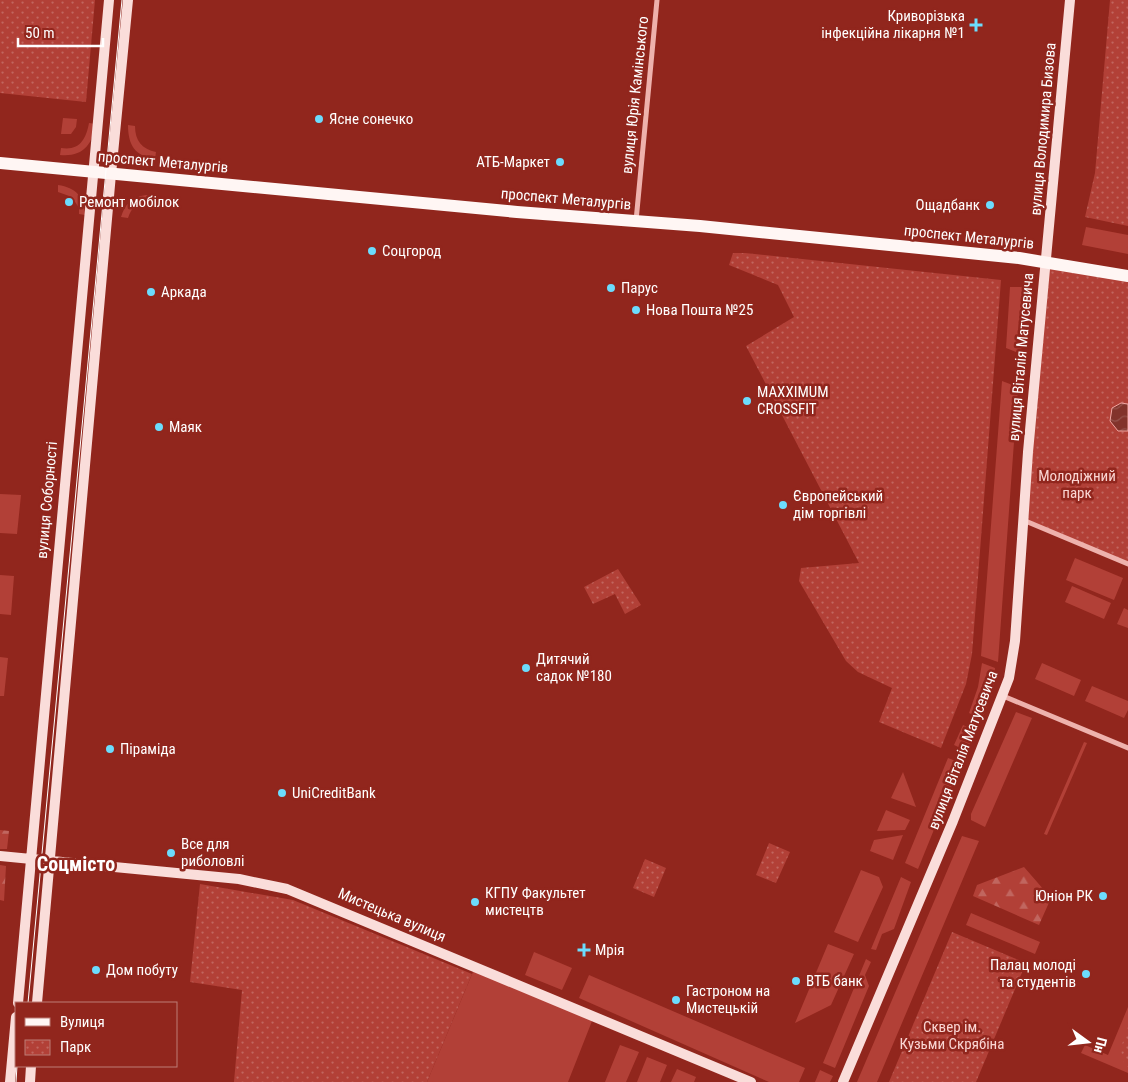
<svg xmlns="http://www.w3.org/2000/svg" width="1128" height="1082" viewBox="0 0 1128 1082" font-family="'Roboto Condensed',sans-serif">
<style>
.grass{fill:#b24037}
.forest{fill:url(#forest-firs)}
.park{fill:url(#park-dots)}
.water{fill:url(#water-waves);stroke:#f0a5a1}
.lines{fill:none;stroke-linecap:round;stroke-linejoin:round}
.street{stroke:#eeb2ad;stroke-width:5}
.secondary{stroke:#faddda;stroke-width:10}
.primary{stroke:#fff6f4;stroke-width:12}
.tram{stroke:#fff;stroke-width:1}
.poi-dot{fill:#6cdcfd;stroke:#91261d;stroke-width:2}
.labels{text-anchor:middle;stroke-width:5;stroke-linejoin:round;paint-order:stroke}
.poi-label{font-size:15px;fill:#fff;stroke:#91261d;text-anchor:start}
.street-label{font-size:15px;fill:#fff;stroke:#91261d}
.park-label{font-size:15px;fill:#fad6d3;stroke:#91261d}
.district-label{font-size:20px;font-weight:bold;fill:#fff;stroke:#91261d}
</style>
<defs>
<pattern id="forest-firs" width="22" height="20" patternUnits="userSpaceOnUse" patternTransform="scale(1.25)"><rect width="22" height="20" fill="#b24037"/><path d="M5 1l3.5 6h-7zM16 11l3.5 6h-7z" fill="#c1665f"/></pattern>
<pattern id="park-dots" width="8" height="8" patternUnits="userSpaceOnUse" patternTransform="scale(1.25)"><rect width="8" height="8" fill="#b24037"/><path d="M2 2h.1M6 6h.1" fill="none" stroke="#c1665f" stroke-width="1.8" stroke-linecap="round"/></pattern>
<pattern id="water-waves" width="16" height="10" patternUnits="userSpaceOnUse" patternTransform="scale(1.25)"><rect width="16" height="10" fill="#82332b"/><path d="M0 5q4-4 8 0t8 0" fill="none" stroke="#95524b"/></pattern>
</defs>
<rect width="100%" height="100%" fill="#91261d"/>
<path class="grass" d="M 63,118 L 77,119 L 76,127 L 71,134 L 61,134 Z
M 89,123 L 96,124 C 92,145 83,157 60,155 L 61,148 C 80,151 86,139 89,123 Z
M 128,125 L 135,126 C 135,141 142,149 156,152 L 155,159 C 135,156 128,145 128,125 Z
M 58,185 C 76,188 84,196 85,215 L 79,214 L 79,208 L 72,197 L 58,192 Z
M 146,195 L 154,195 L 153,201 C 140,200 132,205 128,218 L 121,217 C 125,204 132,197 146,195 Z
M 1086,227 L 1128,235 L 1128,254 L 1082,245 Z
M 1010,287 L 1025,287 L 1021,354 L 1006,348 Z
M 1002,381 L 1018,387 L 998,662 L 981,656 Z
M 0,494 L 21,495 L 17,534 L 0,533 Z
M 1075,558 L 1123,578 L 1114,600 L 1066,580 Z
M 0,575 L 14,576 L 11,615 L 0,614 Z
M 1072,586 L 1111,603 L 1104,619 L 1065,602 Z
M 1124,608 L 1128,610 L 1128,628 L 1117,624 Z
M 0,657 L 8,658 L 4,696 L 0,696 Z
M 982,663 L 995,668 L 993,691 L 982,719 L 969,713 L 978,687 Z
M 1042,663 L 1081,680 L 1074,696 L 1035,679 Z
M 1092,686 L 1128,701 L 1128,710 L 1124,718 L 1085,701 Z
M 1016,712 L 1032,718 L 985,827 L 971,820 L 971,814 Z
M 963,725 L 976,731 L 967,751 L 954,745 Z
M 1084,742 L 1087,743 L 1047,835 L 1044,834 Z
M 948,758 L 961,763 L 918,869 L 905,863 Z
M 903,772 L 916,807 L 891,798 Z
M 886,810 L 910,820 L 905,830 L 877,831 Z
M 903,835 L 893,860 L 870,851 L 874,840 Z
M 962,836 L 979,841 L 877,1082 L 857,1082 Z
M 861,870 L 879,877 L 883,887 L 858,942 L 834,932 Z
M 901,877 L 911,882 L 894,929 L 882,934 L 876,950 L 871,949 Z
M 971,913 L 1040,942 L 1035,954 L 966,925 Z
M 828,944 L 854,954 L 831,1005 L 795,1023 Z
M 534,952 L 572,968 L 562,990 L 525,975 Z
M 866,959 L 871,962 L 865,975 L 869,986 L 835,1068 L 823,1063 Z
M 475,967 L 594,1016 L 568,1082 L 427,1082 Z
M 589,975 L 805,1068 L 799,1082 L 769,1082 L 579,998 Z
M 1128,1007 L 1128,1073 L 1081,1053 L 1085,1045 L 1108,1055 Z
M 620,1045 L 639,1052 L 626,1082 L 605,1082 Z
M 647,1057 L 667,1065 L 660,1082 L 637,1082 Z
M 677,1069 L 696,1077 L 694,1082 L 671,1082 Z
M 820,1070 L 833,1076 L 830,1082 L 815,1082 Z"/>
<path class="forest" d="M 0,830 L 9,831 L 7,849 L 0,849 Z
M 0,865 L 6,866 L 4,901 L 0,900 Z
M 1024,867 L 1051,898 L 1039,925 L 973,896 L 977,885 Z"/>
<path class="park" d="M 0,0 L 95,0 L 86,102 L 0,93 Z
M 1110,0 L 1128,0 L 1128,226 L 1085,217 L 1095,173 Z
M 733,253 L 745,253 L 1001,280 L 972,654 L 966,684 L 941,748 L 879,722 L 892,688 L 858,672 L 846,661 L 799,581 L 801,568 L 859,563 L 746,346 L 794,317 L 778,285 L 729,265 Z
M 1045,261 L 1128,276 L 1128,564 L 1023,520 Z
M 618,569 L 641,605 L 625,614 L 615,594 L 593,604 L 584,587 Z
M 769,843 L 790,852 L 776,883 L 756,875 Z
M 645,859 L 666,868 L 654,897 L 633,888 Z
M 200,884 L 293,900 L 472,974 L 427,1082 L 234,1082 L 242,990 L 190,982 Z
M 952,932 L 1026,963 L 976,1082 L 889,1082 Z
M 1128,1027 L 1128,1067 C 1116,1057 1123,1040 1128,1027 Z"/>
<path class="water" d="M 1121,403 L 1128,404 L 1128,431 L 1118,431 L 1110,421 L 1112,408 Z"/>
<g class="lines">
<path class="street" d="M 636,221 L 657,0
M 1023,520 L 1128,564
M 1003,696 L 1128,748"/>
<path class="secondary" d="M 0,856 L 239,879 L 287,889 L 751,1082
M 18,1003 L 109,0
M 37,1003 L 111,174 L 128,0
M 10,1082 L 16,1017
M 30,1082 L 31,1066
M 843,1082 L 953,821 L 1009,678 L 1015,641 L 1028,452 L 1070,0"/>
<path class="primary" d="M 0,163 L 517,212 L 700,226 L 1019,258 L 1128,276"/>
<path class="tram" d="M 28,1003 L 122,0
M 16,1082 L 17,1066"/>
</g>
<g class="poi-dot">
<path d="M973.5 17.5h5v5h5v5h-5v5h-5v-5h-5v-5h5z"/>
<circle cx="319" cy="119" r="5"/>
<circle cx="560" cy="162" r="5"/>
<circle cx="69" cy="202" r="5"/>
<circle cx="990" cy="205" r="5"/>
<circle cx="372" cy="251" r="5"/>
<circle cx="611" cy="288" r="5"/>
<circle cx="151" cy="292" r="5"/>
<circle cx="636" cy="310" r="5"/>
<circle cx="747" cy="401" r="5"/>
<circle cx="159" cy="427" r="5"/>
<circle cx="783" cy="505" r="5"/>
<circle cx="526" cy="668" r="5"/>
<circle cx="110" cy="749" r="5"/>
<circle cx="282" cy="793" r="5"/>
<circle cx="171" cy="853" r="5"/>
<circle cx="1103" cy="896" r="5"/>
<circle cx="475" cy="902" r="5"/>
<path d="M581.5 942.5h5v5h5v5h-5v5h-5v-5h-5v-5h5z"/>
<circle cx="96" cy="970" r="5"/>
<circle cx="1086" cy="974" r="5"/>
<circle cx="796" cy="981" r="5"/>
<circle cx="676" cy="1000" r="5"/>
</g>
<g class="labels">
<g class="poi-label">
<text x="965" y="21" text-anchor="end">Криворізька<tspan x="965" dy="17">інфекційна лікарня №1</tspan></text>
<text x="329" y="124">Ясне сонечко</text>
<text x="550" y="167" text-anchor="end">АТБ-Маркет</text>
<text x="79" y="207">Ремонт мобілок</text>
<text x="980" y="210" text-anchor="end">Ощадбанк</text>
<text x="382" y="256">Соцгород</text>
<text x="621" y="293">Парус</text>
<text x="161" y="297">Аркада</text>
<text x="646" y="315">Нова Пошта №25</text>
<text x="757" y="397">MAXXIMUM<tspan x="757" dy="17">CROSSFIT</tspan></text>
<text x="169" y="432">Маяк</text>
<text x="793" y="501">Європейський<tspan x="793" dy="17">дім торгівлі</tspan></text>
<text x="536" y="664">Дитячий<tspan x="536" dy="17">садок №180</tspan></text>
<text x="120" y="754">Піраміда</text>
<text x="292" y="798">UniCreditBank</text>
<text x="181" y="849">Все для<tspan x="181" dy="17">риболовлі</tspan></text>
<text x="485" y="898">КГПУ Факультет<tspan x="485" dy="17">мистецтв</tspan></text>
<text x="1093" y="901" text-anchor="end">Юніон РК</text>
<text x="595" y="955">Мрія</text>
<text x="1076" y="970" text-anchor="end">Палац молоді<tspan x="1076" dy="17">та студентів</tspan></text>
<text x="106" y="975">Дом побуту</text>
<text x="806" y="986">ВТБ банк</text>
<text x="686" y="996">Гастроном на<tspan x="686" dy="17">Мистецькій</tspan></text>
</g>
<g class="street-label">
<text transform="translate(635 95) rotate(-84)" y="5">вулиця Юрія Камінського</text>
<text transform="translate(1043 129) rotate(-85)" y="5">вулиця Володимира Бизова</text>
<text transform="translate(163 162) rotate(5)" y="5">проспект Металургів</text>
<text transform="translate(566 199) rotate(5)" y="5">проспект Металургів</text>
<text transform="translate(969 237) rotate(6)" y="5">проспект Металургів</text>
<text transform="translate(1021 357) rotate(-85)" y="5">вулиця Віталія Матусевича</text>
<text transform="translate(47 500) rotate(-85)" y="5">вулиця Соборності</text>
<text transform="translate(963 750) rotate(-69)" y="5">вулиця Віталія Матусевича</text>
<text transform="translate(392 915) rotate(23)" y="5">Мистецька вулиця</text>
</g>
<g class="park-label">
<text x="1077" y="481">Молодіжний<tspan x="1077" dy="17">парк</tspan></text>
<text x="952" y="1032">Сквер ім.<tspan x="952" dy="17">Кузьми Скрябіна</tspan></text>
</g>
<g class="district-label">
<text x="76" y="871">Соцмісто</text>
</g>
</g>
<rect x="15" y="1002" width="162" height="65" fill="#91261d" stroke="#bd7d77"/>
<rect x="25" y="1018" width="25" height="8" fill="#fff6f4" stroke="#bd7d77"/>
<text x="60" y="1027" font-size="15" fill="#ffffff">Вулиця</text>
<rect x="25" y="1040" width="25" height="15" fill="url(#park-dots)" stroke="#bd7d77"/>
<text x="60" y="1052" font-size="15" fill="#ffffff">Парк</text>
<g transform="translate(1088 1042) rotate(105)" stroke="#91261d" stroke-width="4" paint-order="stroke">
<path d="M0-4L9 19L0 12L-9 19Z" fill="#ffffff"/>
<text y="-8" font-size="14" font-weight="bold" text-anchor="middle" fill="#ffffff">Пн</text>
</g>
<path d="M18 38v8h85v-8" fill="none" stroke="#ffffff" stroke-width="2.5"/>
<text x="25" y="38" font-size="15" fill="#ffffff" stroke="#91261d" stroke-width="4" paint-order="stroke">50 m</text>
</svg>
